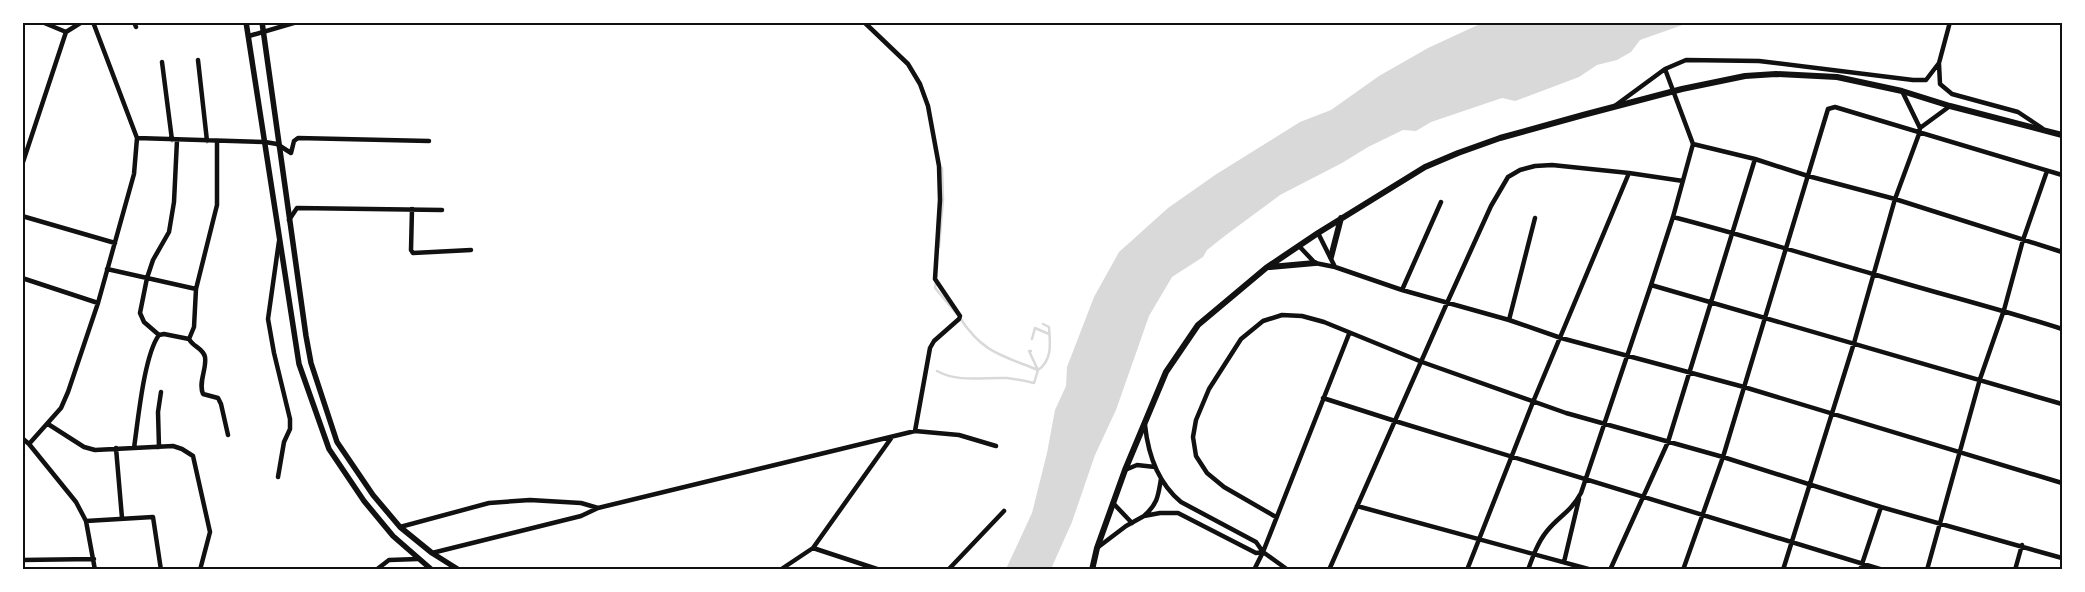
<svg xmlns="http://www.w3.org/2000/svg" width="2085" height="592" viewBox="0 0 2085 592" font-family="'Open Sans',sans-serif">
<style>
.water{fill:#d9d9d9}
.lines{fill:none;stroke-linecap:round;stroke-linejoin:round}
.stream{stroke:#d9d9d9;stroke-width:2.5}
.minor{stroke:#111;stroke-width:4.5}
.secondary{stroke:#111;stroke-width:5.5}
.primary{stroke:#111;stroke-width:6}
.neatline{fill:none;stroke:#111;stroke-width:2}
</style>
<rect width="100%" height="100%" fill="#fff"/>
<path class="water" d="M 1482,23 L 1688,23 L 1640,40 L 1631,52 L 1617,60 L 1597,65 L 1579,77 L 1515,101 L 1502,98 L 1431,122 L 1416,131 L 1403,130 L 1368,147 L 1342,163 L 1280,195 L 1226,235 L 1207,250 L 1203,257 L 1172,277 L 1149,316 L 1116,410 L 1095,455 L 1072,522 L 1051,569 L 1006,569 L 1032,513 L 1047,453 L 1055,410 L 1066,386 L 1067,367 L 1094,297 L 1119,252 L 1168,208 L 1215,175 L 1300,122 L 1331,110 L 1379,76 L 1428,48 Z"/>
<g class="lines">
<path class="stream" d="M 939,247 L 943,200 L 942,168
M 936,282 L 935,288 L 957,314
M 960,318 C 983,353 1001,355 1038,370
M 1032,339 L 1035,328 L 1049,334
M 1031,351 L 1029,351 L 1037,368
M 937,371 C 959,383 983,377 1007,378 C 1016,379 1025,381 1034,383 L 1038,370 C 1053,360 1050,342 1049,327 L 1043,324"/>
<path class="minor" d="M 42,22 L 66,32
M 134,22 L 136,27
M 864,22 L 908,64 L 920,84 L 928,106 L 939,166 L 940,200 L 935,279 L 960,316 L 959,319 L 934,341 L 930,348 L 915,431
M 66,32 L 82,22
M 249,36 L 297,22
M 198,60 L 207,141
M 162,62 L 172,140
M 1939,64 L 1940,84 L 1952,94 L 2018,112 L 2042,128
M 1616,105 L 1665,69 L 1686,60 L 1759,61 L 1913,80 L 1926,80 L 1939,63 L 1950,22
M 1920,128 L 1950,106
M 137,138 L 265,142 L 277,144 L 291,153 L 294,141 L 298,138 L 429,141
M 1693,144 L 1755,159 L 1808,176 L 1895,199 L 2062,252
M 22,165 L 66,32
M 412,209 L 411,250 L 413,253 L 471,250
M 22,216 L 115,243
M 1673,217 C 1740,234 1806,255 1873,274 C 1936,293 2000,309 2062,329
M 289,220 L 297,208 L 442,210
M 1318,233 L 1335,267
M 1299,246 L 1315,263 L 1335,267 L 1402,290 L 1509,320 L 1561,338 L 1744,387 L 2062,483
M 107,269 L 196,289
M 22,278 L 98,303
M 1651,285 L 2062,404
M 1402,290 L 1441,202
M 1509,320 L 1535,218
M 159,335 L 144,322 L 140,313 L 147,278 L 153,260 L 169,232 L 174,202 L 177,140
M 189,339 L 194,327 L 196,289 L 217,205 L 217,142
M 189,339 C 193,347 203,348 205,357 C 207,369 198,382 203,394 L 218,398 L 221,404 L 228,435
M 1323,398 L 1395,421 L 1883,570
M 48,424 L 84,447 L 95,450 L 173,446 L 182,449 L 193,456 L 210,532 L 200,570
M 1145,425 C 1148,454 1158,483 1181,502 L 1256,542 L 1263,552 L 1288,570
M 22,438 L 29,444 L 76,502 L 86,521 L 95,570
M 29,444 L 61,408 L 68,392 L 98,303 L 134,174 L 137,138 L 93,22
M 159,447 L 158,412 L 161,392
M 116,448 L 122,518
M 134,448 C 138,421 144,355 159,335 L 164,334 L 189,339
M 1125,470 L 1137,465 L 1155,467
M 278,477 L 284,442 L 290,429 L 290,419 L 274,353 L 268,319 L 279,241
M 1113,503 L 1132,523
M 1357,506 L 1592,570
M 1145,515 C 1158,503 1158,496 1161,479
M 1276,517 L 1224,487 L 1207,473 L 1196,456 L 1193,437 L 1196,420 L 1209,389 L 1241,339 L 1263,321 L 1282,315 L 1302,316 L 1324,322 L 1422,362 L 1566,413 L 1723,457 L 1881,507 L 2062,558
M 86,521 L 153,517 L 161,570
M 400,527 L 489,503 L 530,500 L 581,503 L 598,508 L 915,431 L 959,435 L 996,446
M 813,548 L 880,570
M 1097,548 L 1126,526 L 1144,516 L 1160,513 L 1178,513 L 1256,553 L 1263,552
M 432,553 L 581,516 L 598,508
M 22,560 L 94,559
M 1564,562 L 1579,499
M 376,570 L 389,560 L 418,559
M 780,570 L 813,548 L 892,437
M 948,570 L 1004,511
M 1254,570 L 1263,552 L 1349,334
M 1329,570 L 1447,303 L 1491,206 L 1508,177 L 1520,170 L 1535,166 L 1552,165 L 1629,173 L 1683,181
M 1467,570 L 1533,402 L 1629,173
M 1528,570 C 1533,556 1538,542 1547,531 C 1560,515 1570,513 1581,493 L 1651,285 L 1673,217 L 1693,144 L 1665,69
M 1610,570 L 1668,442 L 1755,159
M 1683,570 L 1723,457 L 1828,109 L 1835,107 L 2062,175
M 1783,570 L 1854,343 L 1895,199 L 1919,134 L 1920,128 L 1902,91
M 1860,570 L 1881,507
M 1927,570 L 1980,379 L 2004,310 L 2023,240 L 2047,171
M 2015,570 L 2022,545"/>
<path class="secondary" d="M 246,22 L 299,364 L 329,449 L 364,501 L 393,536 L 432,570
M 262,22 L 306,336 L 311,363 L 337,442 L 373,495 L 400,527 L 432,553 L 459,570"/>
<path class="primary" d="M 1331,257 L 1341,218
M 1270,267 L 1315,263
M 1092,570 L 1097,548 L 1125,470 L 1166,372 L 1198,325 L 1266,268 L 1318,233 L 1425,167 L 1458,153 L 1500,138 L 1583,115 L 1682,89 L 1745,76 L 1776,74 L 1837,77 L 1902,91 L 1950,106 L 2062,135"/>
</g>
<rect width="2085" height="592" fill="none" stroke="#ffffff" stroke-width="48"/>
<rect x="24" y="24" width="2037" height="544" class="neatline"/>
</svg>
